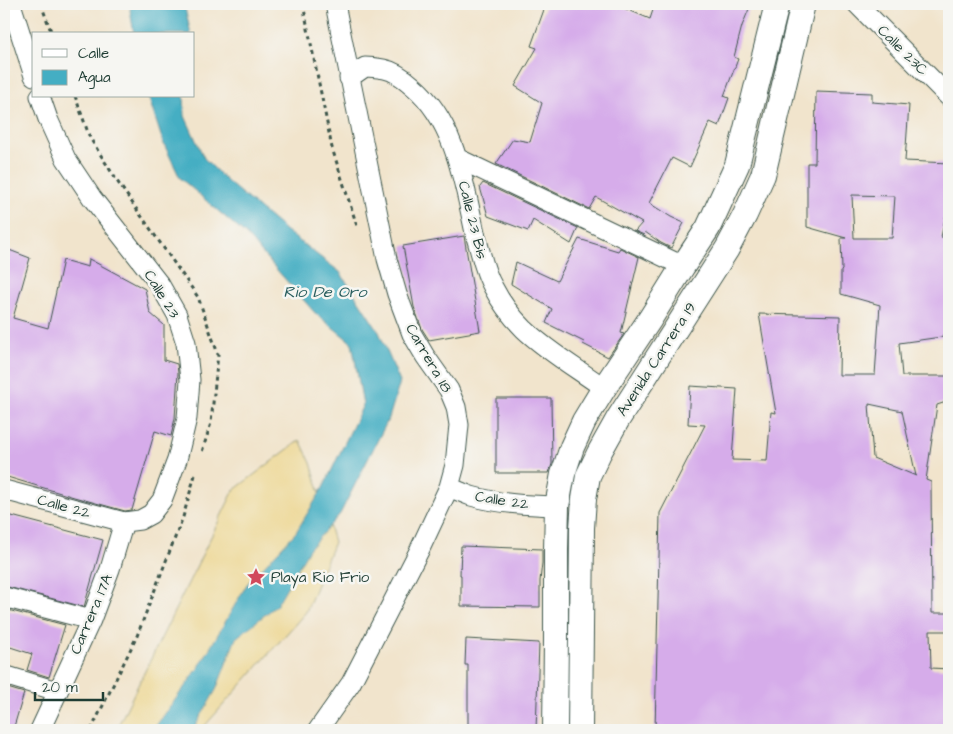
<svg xmlns="http://www.w3.org/2000/svg" width="953" height="734" viewBox="0 0 953 734" font-family="'Architects Daughter',sans-serif">
<style>
.sand{fill:#eeda9e;stroke:#868c69}
.water{fill:#44aec3;stroke:#32767c}
.building{fill:#d6acea;fill-rule:evenodd}
.lines{fill:none;stroke-linecap:round;stroke-linejoin:round}
.minor-casing{stroke:#3e564b;stroke-width:21}
.tertiary-casing{stroke:#3e564b;stroke-width:26}
.path{stroke:#3e564b;stroke-width:3;stroke-dasharray:4 4;stroke-linecap:butt}
.minor{stroke:#fff;stroke-width:19}
.tertiary{stroke:#fff;stroke-width:24}
.labels{text-anchor:middle;stroke-width:5;stroke-linejoin:round;paint-order:stroke}
.street-label{font-size:15px;fill:#1f3d34;stroke:#f6f6f2}
.poi-label{font-size:15px;fill:#1f3d34;stroke:#f6f6f2;text-anchor:start}
.water-label{font-size:16px;font-style:italic;fill:#2a5f5f;stroke:#f6f6f2}
</style>
<rect width="100%" height="100%" fill="#f6f6f2"/>
<filter id="ink" filterUnits="userSpaceOnUse"><feTurbulence type="fractalNoise" baseFrequency=".02" numOctaves="2"/><feDisplacementMap in="SourceGraphic" scale="10" xChannelSelector="R" yChannelSelector="G"/><feConvolveMatrix kernelMatrix="1 2 1 2 8 2 1 2 1" color-interpolation-filters="sRGB"/></filter>
<filter id="wash" filterUnits="userSpaceOnUse"><feTurbulence type="fractalNoise" baseFrequency=".0096" numOctaves="4" result="noise"/><feDisplacementMap in="SourceGraphic" scale="20" xChannelSelector="R" yChannelSelector="G"/><feGaussianBlur stdDeviation="1.12" result="paint"/><feColorMatrix in="noise" values="0 0 0 0 0 0 0 0 0 0 0 0 0 0 0 0 0 1.4 0 .05"/><feComposite in="paint" operator="in"/></filter>
<g filter="url(#wash)">
<rect width="100%" height="100%" fill="#f1e4cc"/>
<path class="sand" d="M 300,440 L 311,463 L 334,542 L 306,612 L 201,730 L 116,730 L 234,490 Z"/>
<path class="water" d="M 132,4 L 184,4 L 191,34 L 134,34 L 130,10 Z
M 148,96 L 184,96 L 185,116 L 204,158 L 229,183 L 286,231 L 340,272 L 379,332 L 400,382 L 389,418 L 340,514 L 309,549 L 276,606 L 236,638 L 216,690 L 193,730 L 153,730 L 199,667 L 247,584 L 296,532 L 324,486 L 363,405 L 352,343 L 315,313 L 246,235 L 180,178 L 163,142 Z"/>
<g id="blocks">
<path class="building" d="M 546,4 L 614,4 L 650,19 L 655,4 L 751,4 L 742,26 L 734,57 L 738,59 L 724,96 L 729,98 L 719,126 L 710,122 L 690,167 L 672,158 L 649,203 L 671,217 L 684,223 L 671,248 L 661,243 L 645,232 L 644,235 L 635,231 L 642,223 L 596,197 L 589,209 L 496,164 L 513,139 L 530,142 L 542,103 L 515,86 L 537,48 L 531,46 Z
M 816,91 L 872,93 L 872,102 L 909,105 L 905,161 L 949,163 L 949,204 L 948,204 L 941,237 L 949,238 L 949,328 L 941,337 L 899,343 L 902,376 L 949,376 L 949,401 L 937,405 L 926,480 L 931,482 L 932,613 L 949,613 L 949,631 L 930,631 L 931,668 L 949,669 L 949,730 L 655,730 L 660,513 L 705,425 L 688,424 L 690,386 L 737,389 L 732,460 L 767,461 L 771,412 L 776,413 L 759,314 L 840,316 L 839,375 L 875,375 L 880,305 L 841,294 L 841,271 L 842,270 L 841,238 L 846,238 L 807,227 L 807,163 L 815,163 ZM 852,195 L 895,196 L 892,238 L 854,238 ZM 869,404 L 902,411 L 916,476 L 873,458 Z
M 483,183 L 578,228 L 571,244 L 533,220 L 528,231 L 488,216 L 480,187 Z
M 464,236 L 480,331 L 429,340 L 422,329 L 414,307 L 403,246 Z
M 579,239 L 618,251 L 620,248 L 639,257 L 621,333 L 624,334 L 608,357 L 583,344 L 584,342 L 546,323 L 552,309 L 511,284 L 516,262 L 557,281 Z
M 4,248 L 30,258 L 13,318 L 48,328 L 63,260 L 88,267 L 89,259 L 145,289 L 150,313 L 164,325 L 164,360 L 177,364 L 178,373 L 175,418 L 171,436 L 155,431 L 132,510 L 125,511 L 74,497 L 4,476 Z
M 496,398 L 551,398 L 552,464 L 549,473 L 496,473 Z
M 4,514 L 103,540 L 84,607 L 4,586 Z
M 461,546 L 542,549 L 542,563 L 540,581 L 540,607 L 461,606 L 461,575 L 460,575 Z
M 4,609 L 65,625 L 49,677 L 27,670 L 32,654 L 4,645 Z
M 466,639 L 539,643 L 536,730 L 468,730 L 468,665 L 465,665 Z
M 4,687 L 24,693 L 13,730 L 4,730 Z"/>
</g>
</g>
<g filter="url(#ink)">
<use href="#blocks" fill-opacity="0" stroke="#3e564b" stroke-width="1"/>
<g class="lines">
<g class="minor-casing">
<path id="minor" d="M 11,4 L 34,76
M 857,4 L 949,97
M 349,78 L 365,67 C 371,67 378,68 384,69 C 395,71 404,78 413,86 C 456,122 464,185 476,237 C 481,253 484,272 493,287 C 501,303 512,317 524,329 C 548,352 578,369 604,388
M 457,158 L 683,266
M 449,487 C 456,490 463,493 471,496 C 499,504 529,505 557,506
M 4,490 L 124,522 L 140,520 L 151,514 L 162,500 L 177,460 L 187,418 L 190,380 L 186,343 L 177,315 L 160,285 L 92,198 L 66,159 L 48,119 L 40,96
M 4,597 L 91,620
M 4,675 L 57,691
M 40,730 L 91,620 L 110,569 L 124,522
M 318,730 L 351,683 L 419,551 L 449,487 L 455,465 L 459,425 L 456,407 L 449,390 L 425,356 L 412,334 L 397,294 L 387,259 L 335,4"/>
</g>
<g class="tertiary-casing">
<path id="tertiary" d="M 555,730 L 556,640 L 556,550 L 557,506 L 563,474 L 572,447 L 584,421 L 604,388 L 650,319 L 683,266 L 708,228 L 737,165 L 777,4
M 580,730 L 582,528 L 584,499 L 588,476 L 599,453 L 618,419 L 727,249 L 745,215 L 763,175 L 803,4"/>
</g>
<path class="path" d="M 41,4 L 52,34
M 303,4 L 332,148 L 358,229
M 75,96 L 90,138 L 119,184 L 198,297 L 218,354 L 211,423 L 202,452
M 91,730 L 137,636 L 183,517 L 195,475"/>
<use href="#minor" class="minor"/>
<use href="#tertiary" class="tertiary"/>
</g>
</g>
<defs>
<g id="sight-bare" transform="scale(1.5)"><path d="M0-6L1.8-2.2L6-1.7L2.9 1.2L3.7 5.4L0 3.3L-3.7 5.4L-2.9 1.2L-6-1.7L-1.8-2.2Z" fill="#d1495b" stroke="#f6f6f2" stroke-width="2.5" paint-order="stroke"/></g>
</defs>
<g fill-rule="evenodd">
<use href="#sight-bare" x="256" y="577"/>
</g>
<g class="labels">
<g class="street-label">
<text transform="translate(903 50) rotate(45)" y="5">Calle 23C</text>
<text transform="translate(473 220) rotate(76)" y="5">Calle 23 Bis</text>
<text transform="translate(162 294) rotate(58)" y="5">Calle 23</text>
<text transform="translate(429 358) rotate(60)" y="5">Carrera 18</text>
<text transform="translate(656 359) rotate(-57)" y="5">Avenida Carrera 19</text>
<text transform="translate(502 500) rotate(9)" y="5">Calle 22</text>
<text transform="translate(64 506) rotate(15)" y="5">Calle 22</text>
<text transform="translate(91 614) rotate(-67)" y="5">Carrera 17A</text>
</g>
<g class="poi-label">
<text x="271" y="582">Playa Rio Frio</text>
</g>
<g class="water-label">
<text x="325" y="297">Rio De Oro</text>
</g>
</g>
<rect width="953" height="734" fill="none" stroke="#f6f6f2" stroke-width="20"/>
<rect x="32" y="32" width="162" height="65" fill="#f6f6f2" stroke="#a0aca6"/>
<rect x="42" y="49" width="25" height="8" fill="#ffffff" stroke="#a0aca6"/>
<text x="78" y="58" font-size="15" fill="#1f3d34">Calle</text>
<rect x="42" y="70" width="25" height="15" fill="#44aec3" stroke="#a0aca6"/>
<text x="78" y="82" font-size="15" fill="#1f3d34">Agua</text>
<path d="M35 692v8h68v-8" fill="none" stroke="#1f3d34" stroke-width="2.5"/>
<text x="42" y="692" font-size="15" fill="#1f3d34" stroke="#f6f6f2" stroke-width="4" paint-order="stroke">20 m</text>
</svg>
